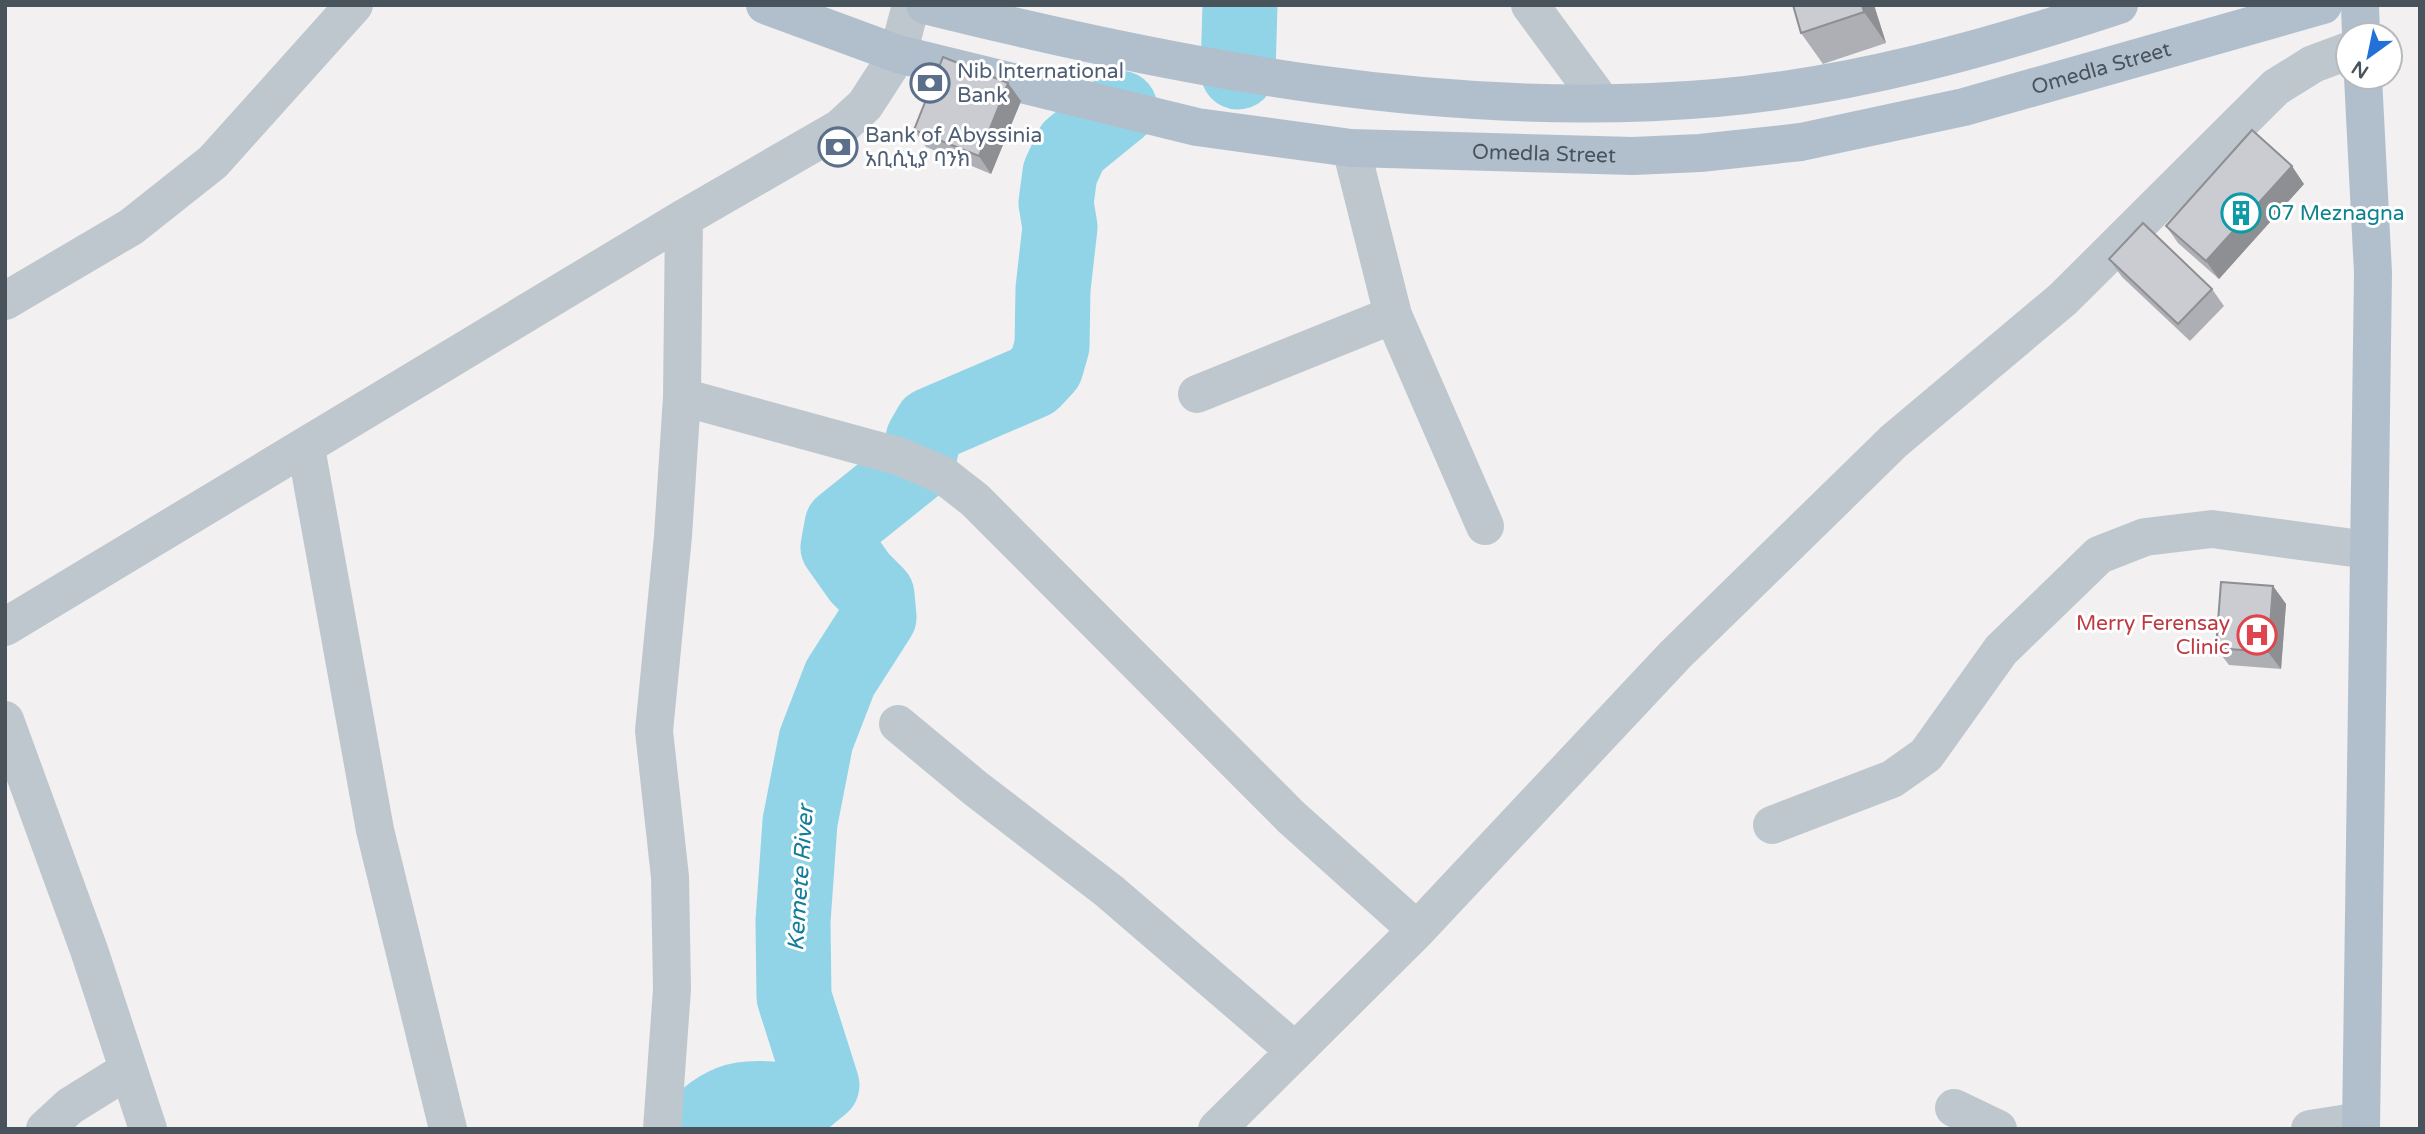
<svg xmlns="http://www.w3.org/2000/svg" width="2425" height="1134" viewBox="0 0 2425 1134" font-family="'Varela Round','Noto Sans Ethiopic',sans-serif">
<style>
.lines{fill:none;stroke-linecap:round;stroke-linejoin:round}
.river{stroke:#91d4e7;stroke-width:75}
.minor{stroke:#bfc7ce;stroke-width:38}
.major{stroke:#b1bfcd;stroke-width:38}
.wall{fill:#aeafb5}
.shaded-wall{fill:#8d8f93}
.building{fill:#caccd2;stroke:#8d8f93;stroke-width:2}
.labels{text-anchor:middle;stroke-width:6;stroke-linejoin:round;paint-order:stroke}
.street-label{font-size:21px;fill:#49535c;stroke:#fff}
.service-label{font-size:21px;fill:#4e5e75;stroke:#fff;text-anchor:start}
.culture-label{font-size:21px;fill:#0d838f;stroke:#fff;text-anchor:start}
.health-label{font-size:21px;fill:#be3a42;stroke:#fff;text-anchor:end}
.water-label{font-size:23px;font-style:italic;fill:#147d9c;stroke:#fff}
</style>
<rect width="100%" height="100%" fill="#f2f0f0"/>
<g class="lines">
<path class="river" d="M 1238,72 L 1240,5
M 695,1129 C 728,1092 755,1096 800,1103 L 822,1085 L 794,997 L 793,921 L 800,822 L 816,740 L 840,678 L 879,617 L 877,595 L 860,578 L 838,547 L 842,525 L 918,464 L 923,439 L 931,425 L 1033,381 L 1046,367 L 1052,346 L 1053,289 L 1060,227 L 1056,203 L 1060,173 L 1072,147 L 1120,108"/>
<path class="minor" d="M 1530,5 L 1602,103
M 1351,148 L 1393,315 L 1485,526
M 5,301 L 131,227 L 213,162 L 354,5
M 1197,394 L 1393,315
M 682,397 L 684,218
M 306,448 L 375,830 L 448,1129
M 5,627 L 684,218 L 840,128 L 865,105 L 898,54 L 911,5
M 5,720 L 89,950 L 148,1129
M 898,724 L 975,788 L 1109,891 L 1294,1050
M 1772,825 L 1892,779 L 1926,755 L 2001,650 L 2099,555 L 2145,537 L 2212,529 L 2368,550
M 1954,1108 L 1998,1129
M 45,1129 L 70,1106 L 128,1070
M 662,1129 L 672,989 L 670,877 L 654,731 L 673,536 L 682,397 L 898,456 L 943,475 L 975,500 L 1291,817 L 1417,930
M 1217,1129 L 1417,930 L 1675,655 L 1894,441 L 2063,299 L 2276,87 L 2313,64 L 2348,51
M 2310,1129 L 2361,1121"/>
<g class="major">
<path id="s1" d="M 765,5 L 898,54 L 1197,127 L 1351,148 L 1633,156 L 1700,153 L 1801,142 L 1964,107 L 2323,5"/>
<path d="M 925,5 C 1182,69 1449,121 1716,98 C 1853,86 1989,48 2119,5"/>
<path d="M 2360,5 L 2361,35"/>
<path d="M 2361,1129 L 2373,273 L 2363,77"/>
</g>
</g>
<path class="wall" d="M 1874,5 L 1886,43 L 1823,64 L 1801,33 Z
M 1021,101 L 991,174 L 926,147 L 914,130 Z
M 2304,184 L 2219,279 L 2178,243 L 2166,226 Z
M 2109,259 L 2212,289 L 2224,306 L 2190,341 L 2122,277 Z
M 2273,586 L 2286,604 L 2281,669 L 2229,665 L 2216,648 Z"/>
<path class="shaded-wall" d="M 1862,5 L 1874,5 L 1886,43 L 1864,12 Z
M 1008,83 L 1021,101 L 991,174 L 979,156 Z
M 2292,166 L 2304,184 L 2219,279 L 2206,261 Z
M 2273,586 L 2286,604 L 2281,669 L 2268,652 Z"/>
<path class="building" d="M 1793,5 L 1862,5 L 1864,12 L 1801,33 Z
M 943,57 L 1008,83 L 979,156 L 914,130 Z
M 2252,130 L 2292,166 L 2206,261 L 2166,226 Z
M 2143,223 L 2212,289 L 2178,324 L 2109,259 Z
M 2221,582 L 2273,586 L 2268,652 L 2216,648 Z"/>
<defs>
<g id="bank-ring" transform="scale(2.0125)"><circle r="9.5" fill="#fff" stroke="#5c6f8a" stroke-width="1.5"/><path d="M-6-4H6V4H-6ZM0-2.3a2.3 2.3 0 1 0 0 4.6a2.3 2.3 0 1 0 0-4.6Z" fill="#5c6f8a"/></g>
<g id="building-ring" transform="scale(2.0125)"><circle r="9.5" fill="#fff" stroke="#0f9aa8" stroke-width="1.5"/><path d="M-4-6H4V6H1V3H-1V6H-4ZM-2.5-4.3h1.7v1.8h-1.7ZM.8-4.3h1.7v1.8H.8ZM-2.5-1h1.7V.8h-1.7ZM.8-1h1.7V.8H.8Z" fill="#0f9aa8"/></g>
<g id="hospital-ring" transform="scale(2.0125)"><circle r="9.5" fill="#fff" stroke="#e0444e" stroke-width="1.5"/><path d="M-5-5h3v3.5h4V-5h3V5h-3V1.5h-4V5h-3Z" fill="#e0444e"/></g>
</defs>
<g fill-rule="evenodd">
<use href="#bank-ring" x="930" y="83"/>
<use href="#bank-ring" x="838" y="147"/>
<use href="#building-ring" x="2241" y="213"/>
<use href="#hospital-ring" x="2257" y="635"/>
</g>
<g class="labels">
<g class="street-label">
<text dy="7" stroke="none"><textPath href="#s1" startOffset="1365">Omedla Street</textPath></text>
<text dy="7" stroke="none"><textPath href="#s1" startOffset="798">Omedla Street</textPath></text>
</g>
<g class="service-label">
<text x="957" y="78">Nib International<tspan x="957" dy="24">Bank</tspan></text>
<text x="865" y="142">Bank of Abyssinia<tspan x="865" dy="24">አቢሲኒያ ባንክ</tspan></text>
</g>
<g class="culture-label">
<text x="2268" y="220">07 Meznagna</text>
</g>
<g class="health-label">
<text x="2230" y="630">Merry Ferensay<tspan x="2230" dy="24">Clinic</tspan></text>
</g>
<g class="water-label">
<text transform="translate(800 878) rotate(-86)" y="8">Kemete River</text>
</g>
</g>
<rect width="2425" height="1134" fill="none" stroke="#49535c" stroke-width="14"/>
<g transform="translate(2369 56) rotate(213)"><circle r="33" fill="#ffffff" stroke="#b6babe" stroke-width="2"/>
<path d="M0-5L12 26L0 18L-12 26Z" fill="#2370d8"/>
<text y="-10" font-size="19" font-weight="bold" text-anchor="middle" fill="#49535c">N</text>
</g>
</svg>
